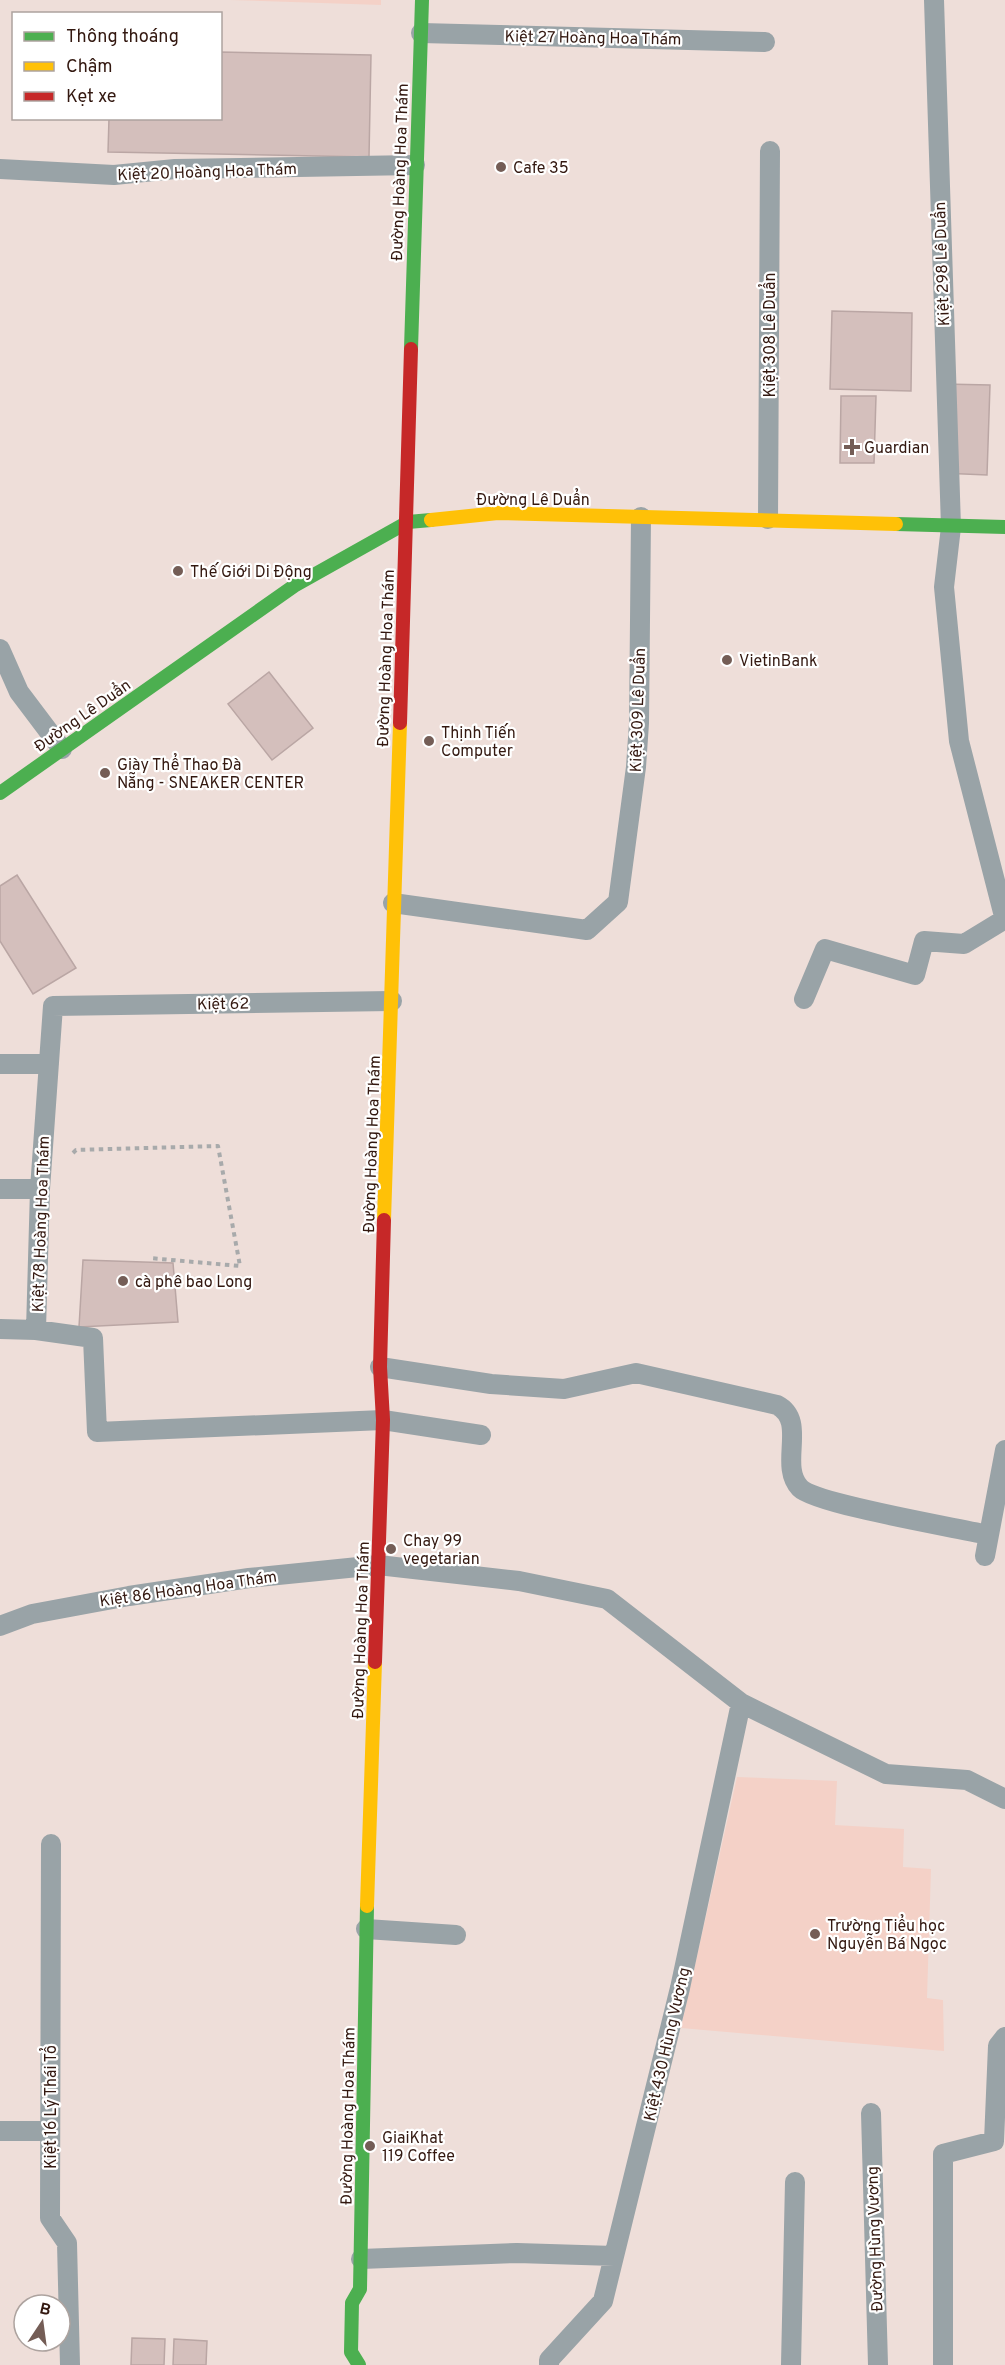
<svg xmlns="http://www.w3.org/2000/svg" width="1005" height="2365" viewBox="0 0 1005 2365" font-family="Overpass,sans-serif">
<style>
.built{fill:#f4d1c7}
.building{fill:#d4bfbc;stroke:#baa6a4;stroke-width:1.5}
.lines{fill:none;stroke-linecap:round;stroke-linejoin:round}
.path{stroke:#a8aaab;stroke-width:4;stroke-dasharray:4.5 4.5;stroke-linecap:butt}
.lane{stroke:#99a3a7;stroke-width:20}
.fast{stroke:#4caf50;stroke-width:14}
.slow{stroke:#ffc107;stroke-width:14}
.jam{stroke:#c62828;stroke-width:14}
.poi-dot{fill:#745d56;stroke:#fff;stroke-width:2}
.labels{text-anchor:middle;stroke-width:4.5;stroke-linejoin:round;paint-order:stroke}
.street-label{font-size:16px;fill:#331810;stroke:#fff}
.poi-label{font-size:16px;fill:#331810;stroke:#fff;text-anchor:start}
</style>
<rect width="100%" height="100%" fill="#eeded9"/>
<path class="built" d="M 230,0 L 381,0 L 381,5 Z
M 737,1777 L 837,1781 L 835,1825 L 904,1829 L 903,1867 L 931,1869 L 927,1998 L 943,2000 L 944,2051 L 681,2028 Z"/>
<path class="building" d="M 220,52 L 371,55 L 369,157 L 108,152 L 109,118 L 220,118 Z
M 832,311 L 912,313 L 911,391 L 830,389 Z
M 943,384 L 990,385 L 987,475 L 941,473 Z
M 841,396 L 876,396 L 874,463 L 840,463 Z
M 269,672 L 313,728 L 272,760 L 228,704 Z
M 17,875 L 76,968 L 33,994 L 0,941 L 0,886 Z
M 83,1260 L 173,1263 L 178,1322 L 79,1327 Z
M 132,2338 L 165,2339 L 164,2365 L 131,2365 Z
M 174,2339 L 207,2341 L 206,2365 L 173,2365 Z"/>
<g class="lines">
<path class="path" d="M 73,1153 L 76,1150 L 218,1146 L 240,1266 L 149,1258"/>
<path class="lane" d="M 934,0 L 951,527 L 944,587 L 959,741 L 1005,920
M 421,33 L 765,42
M 0,169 L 114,175 L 175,169 L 415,165
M 768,519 L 770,151
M 0,649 L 19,692 L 62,749
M 393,903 L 587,930 L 618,902 L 636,767 L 639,723 L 641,517
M 804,999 L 825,949 L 915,975 L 924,941 L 964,944 L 1005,919
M 392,1001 L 53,1006 L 40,1189 L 36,1330 L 93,1338 L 97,1432 L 383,1420 L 481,1435
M 0,1064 L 49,1064
M 0,1189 L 40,1189
M 0,1329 L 36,1330
M 380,1367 L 491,1384 L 564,1389 L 636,1373 L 777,1405 C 808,1421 778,1465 800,1488 C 815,1504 958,1528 988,1535
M 985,1556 L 1005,1450
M 0,1626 L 32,1614 L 129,1596 L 249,1578 L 378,1565 L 519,1581 L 607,1599 L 741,1703 L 886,1774 L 967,1780 L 1005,1799
M 51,1844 L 50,2218 L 67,2243 L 70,2365
M 366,1929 L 456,1935
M 871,2113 L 878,2365
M 0,2131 L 50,2131
M 361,2259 L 517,2253 L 614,2256
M 549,2365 L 549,2360 L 603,2301 L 680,1988 L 741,1703
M 791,2365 L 795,2182
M 943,2365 L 943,2154 L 994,2141 L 998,2046 L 1005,2037"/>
<path class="fast" d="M 411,349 L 422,0
M 896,524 L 1005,527
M 0,793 L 294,586 L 408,522 L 431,520
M 359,2365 L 351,2352 L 352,2303 L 360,2289 L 367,1906"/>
<path class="slow" d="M 431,520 L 498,513 L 896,524
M 384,1220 L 400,723
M 367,1906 L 375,1662"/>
<path class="jam" d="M 400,723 L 411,349
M 375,1662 L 383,1420 L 380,1367 L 384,1220"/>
</g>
<g class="poi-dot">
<circle cx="501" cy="167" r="6"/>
<path d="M849 438h6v6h6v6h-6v6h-6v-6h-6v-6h6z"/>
<circle cx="178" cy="571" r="6"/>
<circle cx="727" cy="660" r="6"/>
<circle cx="429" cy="741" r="6"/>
<circle cx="105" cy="773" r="6"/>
<circle cx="123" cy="1281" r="6"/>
<circle cx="391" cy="1549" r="6"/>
<circle cx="815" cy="1934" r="6"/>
<circle cx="370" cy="2146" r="6"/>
</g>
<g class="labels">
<g class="street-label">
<text transform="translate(593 37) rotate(1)" y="6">Kiệt 27 Hoàng Hoa Thám</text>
<text transform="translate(207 171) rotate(-2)" y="6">Kiệt 20 Hoàng Hoa Thám</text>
<text transform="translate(399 172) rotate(-88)" y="6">Đường Hoàng Hoa Thám</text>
<text transform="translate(941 264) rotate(-92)" y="6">Kiệt 298 Lê Duẩn</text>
<text transform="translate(769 335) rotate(-90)" y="6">Kiệt 308 Lê Duẩn</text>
<text x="533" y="505">Đường Lê Duẩn</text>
<text transform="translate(385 658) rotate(-88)" y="6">Đường Hoàng Hoa Thám</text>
<text transform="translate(637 710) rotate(-88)" y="6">Kiệt 309 Lê Duẩn</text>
<text transform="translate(82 715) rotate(-35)" y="6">Đường Lê Duẩn</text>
<text transform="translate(223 1003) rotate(-1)" y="6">Kiệt 62</text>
<text transform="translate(371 1144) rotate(-88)" y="6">Đường Hoàng Hoa Thám</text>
<text transform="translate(40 1224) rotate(-88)" y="6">Kiệt 78 Hoàng Hoa Thám</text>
<text transform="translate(188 1588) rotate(-8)" y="6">Kiệt 86 Hoàng Hoa Thám</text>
<text transform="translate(360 1630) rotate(-88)" y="6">Đường Hoàng Hoa Thám</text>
<text transform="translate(666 2044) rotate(-77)" y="6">Kiệt 430 Hùng Vương</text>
<text transform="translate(50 2107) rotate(-90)" y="6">Kiệt 16 Lý Thái Tổ</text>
<text transform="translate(347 2116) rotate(-89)" y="6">Đường Hoàng Hoa Thám</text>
<text transform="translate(874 2239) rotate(-92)" y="6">Đường Hùng Vương</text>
</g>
<g class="poi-label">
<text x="513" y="173">Cafe 35</text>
<text x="864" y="453">Guardian</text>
<text x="190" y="577">Thế Giới Di Động</text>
<text x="739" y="666">VietinBank</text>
<text x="441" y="738">Thịnh Tiến<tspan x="441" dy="18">Computer</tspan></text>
<text x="117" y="770">Giày Thể Thao Đà<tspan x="117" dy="18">Nẵng - SNEAKER CENTER</tspan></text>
<text x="135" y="1287">cà phê bao Long</text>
<text x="403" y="1546">Chay 99<tspan x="403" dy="18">vegetarian</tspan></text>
<text x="827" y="1931">Trường Tiểu học<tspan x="827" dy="18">Nguyễn Bá Ngọc</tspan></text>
<text x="382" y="2143">GiaiKhat<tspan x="382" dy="18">119 Coffee</tspan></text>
</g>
</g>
<rect x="12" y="12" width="210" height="108" fill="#ffffff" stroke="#ada39f" stroke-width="1.5"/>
<rect x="24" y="32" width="30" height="9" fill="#4caf50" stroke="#ada39f" stroke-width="1.5"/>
<text x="66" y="42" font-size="18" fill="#331810">Thông thoáng</text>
<rect x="24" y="62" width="30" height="9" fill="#ffc107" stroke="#ada39f" stroke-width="1.5"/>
<text x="66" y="72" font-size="18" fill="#331810">Chậm</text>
<rect x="24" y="92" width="30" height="9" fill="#c62828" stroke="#ada39f" stroke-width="1.5"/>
<text x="66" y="102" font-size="18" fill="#331810">Kẹt xe</text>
<g transform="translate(42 2323) rotate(13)"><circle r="28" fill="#ffffff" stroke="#ada39f" stroke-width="1.5"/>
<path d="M0-4.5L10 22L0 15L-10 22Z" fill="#745d56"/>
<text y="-9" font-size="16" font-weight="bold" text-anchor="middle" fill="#331810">B</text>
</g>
</svg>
